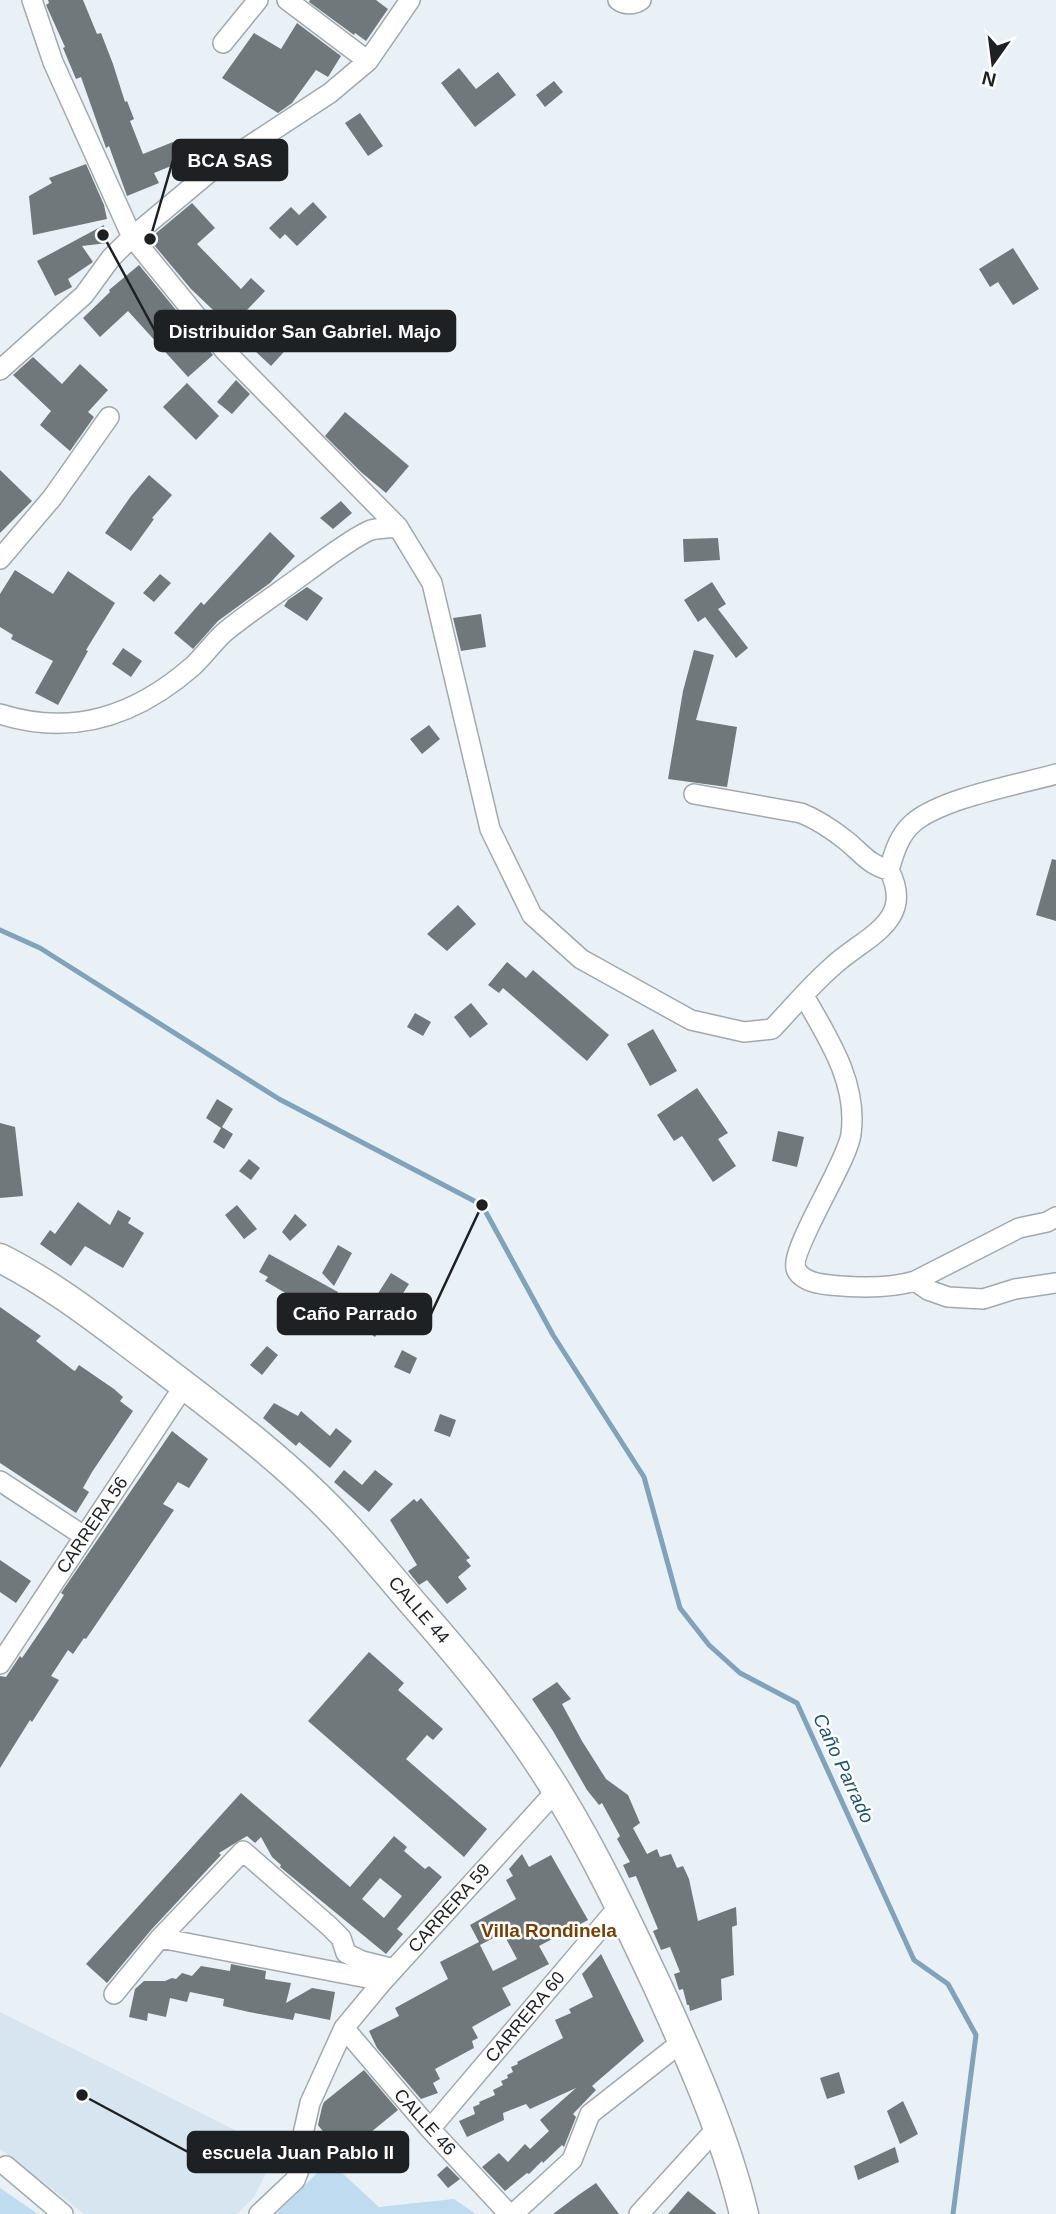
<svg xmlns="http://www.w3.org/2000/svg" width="1056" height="2214" viewBox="0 0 1056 2214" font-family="Arial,sans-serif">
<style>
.built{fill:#d7e5f0}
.green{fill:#bedbf0}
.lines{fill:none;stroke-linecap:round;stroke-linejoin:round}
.stream{stroke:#80a2ba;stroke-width:5}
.building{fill:#71787c;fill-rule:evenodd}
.street-casing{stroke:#a2a9ae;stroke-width:22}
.secondary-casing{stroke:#a2a9ae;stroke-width:31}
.street{stroke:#fff;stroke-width:19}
.secondary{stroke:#fff;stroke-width:28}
.labels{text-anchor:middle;stroke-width:5;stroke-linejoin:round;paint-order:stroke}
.street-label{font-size:18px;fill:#1e2123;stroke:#fff}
.water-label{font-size:19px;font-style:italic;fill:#1a5375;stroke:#fff}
.neighbourhood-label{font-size:19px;font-weight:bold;fill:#774002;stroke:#fff}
.leader{fill:none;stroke:#1e2123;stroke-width:2.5}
.callout-dot{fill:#1e2123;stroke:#fff;stroke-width:2.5}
.callout{fill:#1e2123;stroke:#1e2123;stroke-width:2.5}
.callout-label{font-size:19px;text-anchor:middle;font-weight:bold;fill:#fff}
</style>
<rect width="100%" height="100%" fill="#e9f1f6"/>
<path class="built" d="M 0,2012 L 277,2151 L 254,2197 L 237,2214 L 84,2214 L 0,2149 Z"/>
<path class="green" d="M 329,2161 L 379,2207 L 454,2199 L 476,2214 L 276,2214 Z
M 0,2188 L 38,2214 L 0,2214 Z"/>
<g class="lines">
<path class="stream" d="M 0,930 L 40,948 L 279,1099 L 482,1205 L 553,1335 L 644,1477 L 680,1608 L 709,1645 L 740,1673 L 797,1703 L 914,1960 L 948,1984 L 976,2035 L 953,2214"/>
</g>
<path class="building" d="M 48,0 L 83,0 L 97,34 L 101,33 L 113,64 L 125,102 L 127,101 L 134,119 L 130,121 L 143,154 L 173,142 L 181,162 L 154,173 L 159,183 L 127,196 L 109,146 L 106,148 L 81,77 L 76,79 L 63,48 L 65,47 L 46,5 L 49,3 Z
M 310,0 L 376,0 L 388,9 L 366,41 L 355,33 L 354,35 L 309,2 Z
M 297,23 L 341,56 L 328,77 L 316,70 L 292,103 L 278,113 L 222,78 L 254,33 L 281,49 Z
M 459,68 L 476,89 L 498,72 L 516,95 L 475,127 L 441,83 Z
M 554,81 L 563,92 L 545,107 L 536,95 Z
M 360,113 L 383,146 L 368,156 L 345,123 Z
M 86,164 L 104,205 L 107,219 L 33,235 L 29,196 L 52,183 L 49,178 Z
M 313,202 L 327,217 L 297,246 L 285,234 L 280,239 L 269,228 L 291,207 L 299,215 Z
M 192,203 L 215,228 L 197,244 L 241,289 L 251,278 L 265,291 L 231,327 L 191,289 L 149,239 Z
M 104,225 L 107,243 L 82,246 L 93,262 L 68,279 L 72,287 L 55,296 L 37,261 Z
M 1013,248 L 1039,289 L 1013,305 L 998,282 L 990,287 L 979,269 Z
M 139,265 L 213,355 L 188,377 L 128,311 L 100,337 L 83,318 L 110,292 L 109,290 Z
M 279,325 L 294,341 L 271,366 L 254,350 Z
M 33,357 L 62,384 L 80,364 L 108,390 L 88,412 L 94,417 L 70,451 L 40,425 L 51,411 L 13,375 Z
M 236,380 L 250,394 L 232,414 L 217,402 Z
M 187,383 L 219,416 L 196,440 L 163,407 Z
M 345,412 L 409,466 L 386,493 L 361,472 L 325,436 Z
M 0,470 L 32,501 L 0,533 Z
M 149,475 L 172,495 L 152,518 L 154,519 L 131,551 L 105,533 L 131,496 Z
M 341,501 L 352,513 L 333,529 L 320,518 Z
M 270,532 L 295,556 L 270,583 L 218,621 L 193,649 L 174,633 L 201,602 L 204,605 Z
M 718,538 L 720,560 L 684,562 L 683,539 Z
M 15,570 L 53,594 L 68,571 L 115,603 L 86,650 L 88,651 L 58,705 L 35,693 L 53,661 L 11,639 L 13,635 L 0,627 L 0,594 Z
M 160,574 L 171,583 L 154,602 L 143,593 Z
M 712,582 L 726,604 L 718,609 L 748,648 L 736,658 L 705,617 L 698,622 L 684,600 Z
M 307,587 L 323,598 L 307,621 L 284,606 L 288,600 Z
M 481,614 L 486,647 L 461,651 L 453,618 Z
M 123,648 L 142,661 L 131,677 L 112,664 Z
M 694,650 L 714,655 L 696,720 L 737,727 L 727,787 L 668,779 L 683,691 Z
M 429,725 L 440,739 L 422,754 L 410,739 Z
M 1052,859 L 1056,860 L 1056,921 L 1036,915 Z
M 458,905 L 476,924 L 447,951 L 427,934 Z
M 507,962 L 526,978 L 533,970 L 609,1035 L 587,1061 L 503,988 L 499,993 L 488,985 Z
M 471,1003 L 488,1024 L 470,1038 L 454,1017 Z
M 415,1013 L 431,1022 L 423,1036 L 407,1027 Z
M 653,1029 L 677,1071 L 650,1086 L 627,1044 Z
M 697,1088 L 728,1133 L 718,1139 L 736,1166 L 713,1182 L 682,1136 L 674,1141 L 657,1115 Z
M 217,1099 L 233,1109 L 222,1127 L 233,1134 L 224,1149 L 213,1142 L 221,1128 L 206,1118 Z
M 0,1123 L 15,1127 L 23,1196 L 0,1198 Z
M 778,1131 L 804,1137 L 797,1167 L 772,1161 Z
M 249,1159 L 260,1168 L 251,1180 L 239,1171 Z
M 78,1202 L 110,1225 L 118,1210 L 131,1218 L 128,1223 L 144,1233 L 123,1268 L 85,1246 L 71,1266 L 40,1244 L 50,1230 L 55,1234 Z
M 237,1205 L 257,1229 L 244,1239 L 225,1215 Z
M 295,1214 L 307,1225 L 290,1241 L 282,1232 Z
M 338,1245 L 352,1253 L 334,1286 L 322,1273 Z
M 269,1254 L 338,1292 L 321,1326 L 288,1307 L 292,1297 L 265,1281 L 268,1277 L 259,1272 Z
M 391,1273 L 409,1284 L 375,1337 L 358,1325 Z
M 0,1307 L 41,1336 L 36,1341 L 73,1370 L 75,1371 L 79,1365 L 114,1389 L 123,1397 L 120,1401 L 133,1411 L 92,1472 L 83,1488 L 89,1492 L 76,1513 L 0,1463 Z
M 267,1346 L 278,1355 L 262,1375 L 250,1365 Z
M 402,1350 L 417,1358 L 410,1374 L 394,1367 Z
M 274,1403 L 298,1416 L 301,1411 L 330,1436 L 336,1428 L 352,1441 L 330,1468 L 299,1442 L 296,1446 L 263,1418 Z
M 440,1414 L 456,1420 L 450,1437 L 434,1431 Z
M 172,1431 L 208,1459 L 189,1488 L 178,1482 L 163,1504 L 174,1510 L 86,1639 L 84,1638 L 73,1654 L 68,1650 L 51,1676 L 59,1680 L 32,1722 L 30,1720 L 0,1768 L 0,1676 L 6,1677 L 20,1656 L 22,1658 L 50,1617 L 64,1595 L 61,1593 Z
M 344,1470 L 362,1485 L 375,1470 L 393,1484 L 369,1512 L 334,1482 Z
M 421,1498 L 470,1558 L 466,1560 L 471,1566 L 458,1577 L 467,1589 L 447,1604 L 427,1580 L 419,1585 L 408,1571 L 417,1565 L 390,1520 L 414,1499 L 417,1502 Z
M 0,1560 L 31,1581 L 16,1603 L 0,1592 Z
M 369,1652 L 404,1683 L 398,1690 L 443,1729 L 433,1740 L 427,1735 L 406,1759 L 487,1829 L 464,1857 L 308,1721 Z
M 557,1682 L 571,1699 L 562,1704 L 582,1741 L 606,1779 L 628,1795 L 640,1823 L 633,1828 L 647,1854 L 657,1849 L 660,1857 L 671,1854 L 677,1868 L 683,1866 L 689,1879 L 698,1921 L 736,1907 L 737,1925 L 732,1927 L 734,1975 L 721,1979 L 722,2000 L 690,2011 L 689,2005 L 687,2005 L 683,1989 L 679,1990 L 674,1974 L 680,1972 L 670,1947 L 661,1950 L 653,1931 L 658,1929 L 636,1876 L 629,1878 L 623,1865 L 630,1862 L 617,1839 L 620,1836 L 602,1803 L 599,1805 L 587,1790 L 553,1731 L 532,1699 Z
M 241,1793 L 350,1887 L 394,1836 L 407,1847 L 404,1851 L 425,1869 L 429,1866 L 442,1877 L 397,1929 L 403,1934 L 386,1954 L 280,1867 L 281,1865 L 272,1857 L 261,1837 L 255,1843 L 247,1836 L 219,1853 L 221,1855 L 151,1930 L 107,1983 L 86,1964 ZM 380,1878 L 402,1896 L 384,1918 L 362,1899 Z
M 522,1854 L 529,1867 L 551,1855 L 588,1920 L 539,1946 L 549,1964 L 502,1988 L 511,2005 L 472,2027 L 478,2038 L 472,2041 L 474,2048 L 435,2069 L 440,2079 L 433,2083 L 438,2093 L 421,2099 L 377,2048 L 369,2031 L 399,2016 L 395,2008 L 448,1979 L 440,1962 L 479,1942 L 470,1925 L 516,1899 L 506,1880 L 513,1876 L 509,1869 ZM 503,1933 L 517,1959 L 493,1971 L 480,1945 Z
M 601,1954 L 644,2041 L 592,2086 L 596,2090 L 573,2114 L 576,2117 L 564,2147 L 562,2145 L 543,2163 L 542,2161 L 529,2174 L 527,2173 L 505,2191 L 482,2167 L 499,2153 L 508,2162 L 525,2144 L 530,2149 L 549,2131 L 540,2120 L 576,2088 L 530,2109 L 526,2104 L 503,2113 L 504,2120 L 467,2137 L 459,2121 L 475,2114 L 473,2107 L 480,2104 L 479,2102 L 495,2095 L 493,2090 L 503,2085 L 501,2081 L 508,2078 L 507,2075 L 513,2072 L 511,2067 L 518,2064 L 517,2062 L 563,2038 L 555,2020 L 571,2013 L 569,2009 L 593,1997 L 582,1974 Z
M 231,1964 L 266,1971 L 265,1979 L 291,1983 L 286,2003 L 312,1988 L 335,1992 L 330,2020 L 295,2013 L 293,2020 L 249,2012 L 223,2006 L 224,1999 L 190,1992 L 187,2002 L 170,1998 L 166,2017 L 148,2013 L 147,2021 L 129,2017 L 135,1989 L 144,1981 L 165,1981 L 172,1978 L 176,1979 L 182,1973 L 192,1976 L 201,1966 L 230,1971 Z
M 364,2070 L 398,2110 L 348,2151 L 344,2145 L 337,2150 L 318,2125 L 322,2107 L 324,2102 Z
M 839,2072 L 845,2093 L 827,2099 L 820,2078 Z
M 903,2101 L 918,2134 L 900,2144 L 887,2111 Z
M 895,2147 L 899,2162 L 858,2180 L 854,2166 Z
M 447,2166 L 460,2179 L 448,2188 L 437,2175 Z
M 596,2183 L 619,2214 L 553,2214 L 577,2196 Z
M 688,2191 L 717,2214 L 668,2214 Z"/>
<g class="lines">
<g class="street-casing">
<path id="street" d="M 32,0 L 53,62 L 132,237 L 225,351 L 398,527 L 432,583 L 490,829 L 532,915 L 581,959 L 691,1020 L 744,1032 L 772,1029 C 792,1008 811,985 833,966 C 864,937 916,922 889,870 C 894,853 899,835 913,823 C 942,798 1017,785 1056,774
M 287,0 L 368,61
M 618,0 C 624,5 634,5 641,0
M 223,43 L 258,0
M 0,370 L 84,295 L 111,258 L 132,237 L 211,171 L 330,93 L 368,61 L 410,0
M 0,559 L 52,498 L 109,417
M 0,714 C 73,737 136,716 193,666 C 205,655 214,641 226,631 C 252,610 281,591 308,571 C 325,559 353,537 371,530 C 379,528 390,528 398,527
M 694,794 L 801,813 C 819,820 833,830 848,842 C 862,854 871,866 889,870
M 804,996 C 828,1038 858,1083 851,1134 C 848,1162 786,1254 797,1271 C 803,1281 819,1284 830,1285 C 858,1288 888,1289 915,1281 L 1019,1228 L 1047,1222 L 1056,1217
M 915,1281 L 928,1290 L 948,1297 L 983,1299 L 1015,1289 L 1056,1283
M 0,1481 L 84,1536
M 0,1664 L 184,1386
M 160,1938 L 383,1981
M 114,1994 L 160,1938 L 243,1851 L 329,1926 L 341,1938 L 346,1953 L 362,1961 L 394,1969
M 344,2028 L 430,2129 L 509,2214
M 430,2129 L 620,1905
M 6,2166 L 63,2214
M 259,2214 L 295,2180 L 299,2170 L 301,2143 L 310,2103 L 344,2028 L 383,1981 L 557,1790
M 513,2214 L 572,2160 L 590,2114 L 683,2041
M 639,2214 L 717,2128"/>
</g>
<g class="secondary-casing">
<path id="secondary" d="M 0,1258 C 56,1286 105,1326 155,1363 C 222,1414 292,1466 349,1529 C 373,1555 395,1583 418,1609 C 469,1667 518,1727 558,1793 C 596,1855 627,1921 658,1987 C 691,2060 725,2135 744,2214"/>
</g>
<use href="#street" class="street"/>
<use href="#secondary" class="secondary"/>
</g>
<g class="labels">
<g class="street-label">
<text transform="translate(92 1525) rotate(-56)" y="6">CARRERA 56</text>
<text transform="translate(419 1610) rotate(49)" y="6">CALLE 44</text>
<text transform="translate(449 1908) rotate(-48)" y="6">CARRERA 59</text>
<text transform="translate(525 2017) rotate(-50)" y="6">CARRERA 60</text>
<text transform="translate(425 2122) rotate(48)" y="6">CALLE 46</text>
</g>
<g class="water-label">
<text transform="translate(844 1768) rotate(65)" y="7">Caño Parrado</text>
</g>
<g class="neighbourhood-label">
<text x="549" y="1937">Villa Rondinela</text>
</g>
</g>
<path class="leader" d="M150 239L173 160M103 235L155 331M482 1205L431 1314M82 2095L188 2152"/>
<g class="callout-dot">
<circle cx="150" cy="239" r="7"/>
<circle cx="103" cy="235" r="7"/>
<circle cx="482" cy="1205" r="7"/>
<circle cx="82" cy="2095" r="7"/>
</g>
<g class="callout">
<rect x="173" y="140" width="114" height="40" rx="7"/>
<rect x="155" y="311" width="300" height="40" rx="7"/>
<rect x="278" y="1294" width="153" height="40" rx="7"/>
<rect x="188" y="2132" width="220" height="40" rx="7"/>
</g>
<g class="callout-label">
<text x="230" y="167">BCA SAS</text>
<text x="305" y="338">Distribuidor San Gabriel. Majo</text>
<text x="355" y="1320">Caño Parrado</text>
<text x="298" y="2159">escuela Juan Pablo II</text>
</g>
<g transform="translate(993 63) rotate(194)" stroke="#ffffff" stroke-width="5" paint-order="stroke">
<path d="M0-5L12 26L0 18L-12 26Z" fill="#1e2123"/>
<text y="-10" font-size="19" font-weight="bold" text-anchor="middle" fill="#1e2123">N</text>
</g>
</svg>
